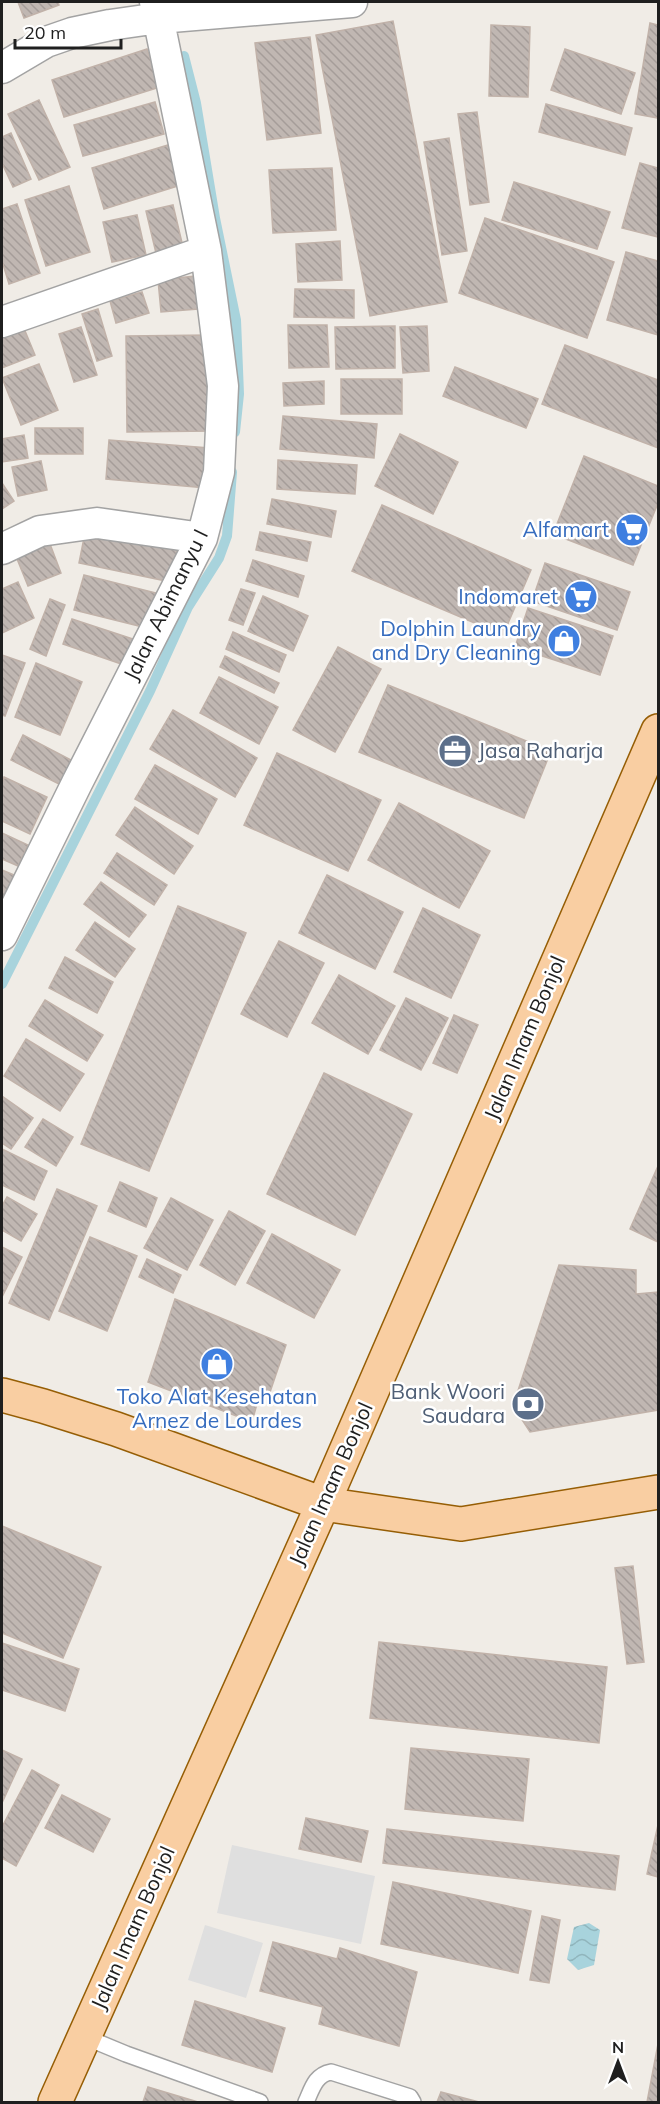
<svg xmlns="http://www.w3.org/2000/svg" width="660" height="2104" viewBox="0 0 660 2104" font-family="Mulish,sans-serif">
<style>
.parking{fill:#dfdfdf}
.water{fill:url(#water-waves)}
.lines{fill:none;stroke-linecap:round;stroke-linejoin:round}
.stream{stroke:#a8d3dc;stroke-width:10}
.building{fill:url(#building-back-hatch);stroke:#c1b2a9;stroke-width:1.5}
.service-casing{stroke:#a3a3a3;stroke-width:18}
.minor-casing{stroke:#a3a3a3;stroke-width:33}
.primary-casing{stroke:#965e05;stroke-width:36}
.service{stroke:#fff;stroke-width:15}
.minor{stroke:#fff;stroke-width:30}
.primary{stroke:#f9cea2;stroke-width:33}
.labels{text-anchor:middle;stroke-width:5;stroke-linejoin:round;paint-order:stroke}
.shop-label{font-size:21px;fill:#366cbe;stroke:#fff;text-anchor:end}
.street-label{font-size:21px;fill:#1f1f1f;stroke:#fff}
.service-label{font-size:21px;fill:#4e5e75;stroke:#fff;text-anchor:start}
</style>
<defs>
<pattern id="water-waves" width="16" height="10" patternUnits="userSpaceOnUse" patternTransform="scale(1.5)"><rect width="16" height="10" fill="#a8d3dc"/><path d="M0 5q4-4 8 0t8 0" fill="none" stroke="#90b5bc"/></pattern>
<pattern id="building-back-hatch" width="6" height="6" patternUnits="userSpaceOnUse" patternTransform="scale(1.5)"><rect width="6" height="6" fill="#c0b7b2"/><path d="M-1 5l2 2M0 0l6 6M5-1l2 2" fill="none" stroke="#a59d99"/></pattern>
</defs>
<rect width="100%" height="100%" fill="#f0ece6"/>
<path class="parking" d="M 232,1845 L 375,1876 L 361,1944 L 217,1913 Z
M 205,1925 L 263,1943 L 246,1998 L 188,1980 Z"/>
<path class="water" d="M 589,1923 L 600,1930 L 594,1965 L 578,1970 L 567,1959 L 574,1927 Z"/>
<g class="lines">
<path class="stream" d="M 184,56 L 196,103 L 215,218 L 236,320 L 239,394 L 235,432
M 2,984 L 150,691 L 188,607 L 219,558 L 227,536 L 232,472"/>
</g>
<path class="building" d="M 18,2 L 58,2 L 59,5 L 24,18 Z
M 393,21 L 447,302 L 370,316 L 316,35 Z
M 650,23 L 658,25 L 658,118 L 635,114 Z
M 491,25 L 530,27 L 528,97 L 489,96 Z
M 310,37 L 321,133 L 267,140 L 255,43 Z
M 147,49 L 160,87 L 64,117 L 52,80 Z
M 565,49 L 635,73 L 621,114 L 551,90 Z
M 39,100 L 70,167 L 39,180 L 8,114 Z
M 155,102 L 164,134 L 83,156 L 74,125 Z
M 546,104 L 632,128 L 625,155 L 539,132 Z
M 477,112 L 489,202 L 470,205 L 458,114 Z
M 11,133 L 31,179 L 13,187 L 2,163 L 2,137 Z
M 449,138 L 467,251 L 442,255 L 424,142 Z
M 168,145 L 181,185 L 104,209 L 92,168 Z
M 640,163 L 658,168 L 658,237 L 622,228 Z
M 332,168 L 336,230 L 273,233 L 269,170 Z
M 514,182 L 610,212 L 597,249 L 502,220 Z
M 69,186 L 90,252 L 46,266 L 25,200 Z
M 17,204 L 40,273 L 9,284 L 2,261 L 2,209 Z
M 173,205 L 183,247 L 156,253 L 146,211 Z
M 137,215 L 146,255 L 112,262 L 103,222 Z
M 485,218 L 614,262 L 587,338 L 459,293 Z
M 340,241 L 342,280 L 298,282 L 296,244 Z
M 626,252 L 658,261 L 658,335 L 607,320 Z
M 195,276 L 198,309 L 161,312 L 158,280 Z
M 295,289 L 354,290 L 354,318 L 294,317 Z
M 142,292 L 149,313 L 116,323 L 110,301 Z
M 98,309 L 112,356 L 97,361 L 82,314 Z
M 288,325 L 327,325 L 329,367 L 289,368 Z
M 23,326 L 35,355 L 2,368 L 2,334 Z
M 395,326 L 395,368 L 336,369 L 335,327 Z
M 427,326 L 429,371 L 403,373 L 400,327 Z
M 81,327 L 97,375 L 74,382 L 59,334 Z
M 210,335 L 212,431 L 127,432 L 126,336 Z
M 565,345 L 658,380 L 658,448 L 542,404 Z
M 39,364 L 58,410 L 21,425 L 2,378 Z
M 455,367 L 538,399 L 526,428 L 443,396 Z
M 341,379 L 402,379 L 402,414 L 341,414 Z
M 324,381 L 324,404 L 284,406 L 283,383 Z
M 283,416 L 377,424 L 374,458 L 280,449 Z
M 35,428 L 83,428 L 83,454 L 35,454 Z
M 400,434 L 458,462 L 433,514 L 375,486 Z
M 24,435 L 28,458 L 2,462 L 2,439 Z
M 109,440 L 209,448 L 206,488 L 106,479 Z
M 584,456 L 658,486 L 658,503 L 633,565 L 553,534 Z
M 278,460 L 357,465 L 355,494 L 277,489 Z
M 41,461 L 47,490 L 18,496 L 12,467 Z
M 2,483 L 14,501 L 2,509 Z
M 272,499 L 336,511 L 331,537 L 267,524 Z
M 382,505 L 531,570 L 503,635 L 352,571 Z
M 86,528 L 178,547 L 171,582 L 79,563 Z
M 260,532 L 311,542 L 307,561 L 256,550 Z
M 47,536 L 61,573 L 28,586 L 13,549 Z
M 253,560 L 304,576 L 298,597 L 246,581 Z
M 545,563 L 630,592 L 617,630 L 532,601 Z
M 84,575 L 156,593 L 147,628 L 74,610 Z
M 18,582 L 34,618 L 2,633 L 2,589 Z
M 241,589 L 255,593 L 243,625 L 229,620 Z
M 263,596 L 308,616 L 293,651 L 248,631 Z
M 50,599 L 65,605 L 46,656 L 30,649 Z
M 528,608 L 613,636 L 600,675 L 515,647 Z
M 72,619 L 142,642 L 133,668 L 63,644 Z
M 233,632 L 286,655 L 279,672 L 226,649 Z
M 338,647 L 381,669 L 335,752 L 293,730 Z
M 2,655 L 25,663 L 5,716 L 2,715 Z
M 225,656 L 279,683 L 274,693 L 220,667 Z
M 36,663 L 82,682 L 60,735 L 15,717 Z
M 219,677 L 278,707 L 259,744 L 200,713 Z
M 388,685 L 551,751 L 524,818 L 359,752 Z
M 173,710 L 257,758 L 235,797 L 150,749 Z
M 23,735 L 73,761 L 61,785 L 11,760 Z
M 277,753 L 381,800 L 348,871 L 244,825 Z
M 155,765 L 217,799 L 198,834 L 135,799 Z
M 4,777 L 47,797 L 30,834 L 2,821 L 2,783 Z
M 399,803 L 490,851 L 459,908 L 368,860 Z
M 135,807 L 193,846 L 174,874 L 116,835 Z
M 2,833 L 28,845 L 18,866 L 2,859 Z
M 117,853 L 167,885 L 154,905 L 104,873 Z
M 2,870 L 21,878 L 2,921 Z
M 327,875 L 403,912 L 375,969 L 299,933 Z
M 101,882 L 146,915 L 129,937 L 84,904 Z
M 178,906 L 246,933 L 149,1171 L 81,1144 Z
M 423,908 L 480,935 L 451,998 L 394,972 Z
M 95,922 L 135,949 L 115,977 L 76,950 Z
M 279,941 L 324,963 L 287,1037 L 241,1014 Z
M 65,957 L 113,982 L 97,1013 L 49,988 Z
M 339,975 L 395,1006 L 368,1054 L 312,1023 Z
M 406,998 L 448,1018 L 421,1070 L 380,1050 Z
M 45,1000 L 103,1035 L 87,1061 L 29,1026 Z
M 454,1015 L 478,1025 L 457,1073 L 433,1063 Z
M 26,1039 L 84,1074 L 60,1111 L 4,1076 Z
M 324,1073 L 412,1114 L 355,1235 L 267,1194 Z
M 2,1096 L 33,1118 L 11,1149 L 2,1143 Z
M 43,1119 L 73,1137 L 56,1166 L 25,1147 Z
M 2,1149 L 47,1171 L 34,1200 L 2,1185 Z
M 658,1166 L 658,1242 L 630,1229 Z
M 120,1182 L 157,1198 L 146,1227 L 108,1211 Z
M 57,1189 L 97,1206 L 49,1320 L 9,1303 Z
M 7,1197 L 37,1214 L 21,1241 L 2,1230 L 2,1206 Z
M 171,1198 L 213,1220 L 187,1270 L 144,1248 Z
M 229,1211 L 265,1231 L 235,1285 L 200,1265 Z
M 272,1234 L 340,1270 L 314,1318 L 247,1283 Z
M 90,1237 L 137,1256 L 107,1331 L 59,1311 Z
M 2,1247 L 22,1257 L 2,1297 Z
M 147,1259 L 181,1275 L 173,1293 L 139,1277 Z
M 559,1265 L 636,1270 L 636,1294 L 658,1292 L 658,1410 L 530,1432 L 513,1406 Z
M 175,1299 L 286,1345 L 269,1395 L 260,1393 L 252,1422 L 148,1382 Z
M 2,1526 L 101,1567 L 63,1658 L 2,1633 Z
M 633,1566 L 644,1662 L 627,1664 L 615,1568 Z
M 379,1642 L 607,1667 L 599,1743 L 370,1718 Z
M 2,1643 L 79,1669 L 65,1711 L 2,1690 Z
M 411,1748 L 529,1759 L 523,1821 L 405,1809 Z
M 2,1750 L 22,1759 L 2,1803 Z
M 32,1770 L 59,1785 L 16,1866 L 2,1858 L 2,1827 Z
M 62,1795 L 110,1819 L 93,1852 L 45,1828 Z
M 306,1818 L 368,1831 L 361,1862 L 299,1849 Z
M 658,1825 L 658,1877 L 647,1874 Z
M 387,1829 L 619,1856 L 615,1890 L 383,1863 Z
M 393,1882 L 531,1911 L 518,1973 L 381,1944 Z
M 542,1916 L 560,1920 L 549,1983 L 530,1980 Z
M 273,1942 L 337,1959 L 340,1948 L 417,1972 L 399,2046 L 319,2024 L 323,2007 L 260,1991 Z
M 195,2001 L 285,2028 L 272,2072 L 182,2045 Z
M 658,2044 L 658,2102 L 647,2102 Z
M 148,2087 L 198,2102 L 143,2102 Z
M 441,2092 L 479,2102 L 437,2102 Z"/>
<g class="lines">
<g class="service-casing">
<path id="service" d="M 85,2037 L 126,2054 L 260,2102
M 306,2102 C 312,2089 315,2075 331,2072 L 410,2097 L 413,2102"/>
</g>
<g class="minor-casing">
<path id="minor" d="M 2,68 L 46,42 L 72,33 L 110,25 L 159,18 L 352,2
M 2,322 L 206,251
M 2,549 L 40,531 L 97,523 L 202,538
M 2,935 L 77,783 L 202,538 L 219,472 L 223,386 L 206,251 L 155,2"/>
</g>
<g class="primary-casing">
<path id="primary" d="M 2,1395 L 43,1406 L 116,1429 L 323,1504 L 461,1524 L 658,1492
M 55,2102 L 323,1504 L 658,731"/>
</g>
<use href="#service" class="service"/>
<use href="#minor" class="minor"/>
<use href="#primary" class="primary"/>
</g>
<defs>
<g id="supermarket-disc" transform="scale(1.725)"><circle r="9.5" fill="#3f7fe0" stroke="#fff"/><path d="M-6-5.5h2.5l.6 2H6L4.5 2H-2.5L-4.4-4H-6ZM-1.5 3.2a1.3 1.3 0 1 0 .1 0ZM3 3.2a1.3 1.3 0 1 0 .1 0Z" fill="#fff"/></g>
<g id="shop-disc" transform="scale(1.725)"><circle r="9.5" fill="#3f7fe0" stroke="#fff"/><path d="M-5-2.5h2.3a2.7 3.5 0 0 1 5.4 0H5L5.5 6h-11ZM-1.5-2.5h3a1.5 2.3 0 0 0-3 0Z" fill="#fff"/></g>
<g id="office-disc" transform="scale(1.725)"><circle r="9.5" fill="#5c6f8a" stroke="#fff"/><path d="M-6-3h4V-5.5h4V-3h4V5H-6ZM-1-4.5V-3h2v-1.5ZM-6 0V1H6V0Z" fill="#fff"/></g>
<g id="bank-disc" transform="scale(1.725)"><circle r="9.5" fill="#5c6f8a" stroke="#fff"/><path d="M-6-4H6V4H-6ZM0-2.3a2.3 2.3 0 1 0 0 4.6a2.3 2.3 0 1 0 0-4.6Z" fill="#fff"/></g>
</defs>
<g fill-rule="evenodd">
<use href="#supermarket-disc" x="632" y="530"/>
<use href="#supermarket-disc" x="581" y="597"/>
<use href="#shop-disc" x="564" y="641"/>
<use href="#office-disc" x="455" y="751"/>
<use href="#shop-disc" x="217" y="1364"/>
<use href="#bank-disc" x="528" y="1404"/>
</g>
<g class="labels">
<g class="shop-label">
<text x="609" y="537">Alfamart</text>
<text x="558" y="604">Indomaret</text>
<text x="541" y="636">Dolphin Laundry<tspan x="541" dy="24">and Dry Cleaning</tspan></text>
<text x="217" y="1404" text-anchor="middle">Toko Alat Kesehatan<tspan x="217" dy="24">Arnez de Lourdes</tspan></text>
</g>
<g class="street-label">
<text transform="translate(166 605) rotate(-64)" y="7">Jalan Abimanyu I</text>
<text transform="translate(525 1038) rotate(-67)" y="7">Jalan Imam Bonjol</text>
<text transform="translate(331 1484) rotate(-66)" y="7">Jalan Imam Bonjol</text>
<text transform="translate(133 1928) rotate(-66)" y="7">Jalan Imam Bonjol</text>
</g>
<g class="service-label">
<text x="478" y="758">Jasa Raharja</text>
<text x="505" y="1399" text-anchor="end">Bank Woori<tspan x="505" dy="24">Saudara</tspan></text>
</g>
</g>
<rect width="660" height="2104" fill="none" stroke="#1f1f1f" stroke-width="6"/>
<g transform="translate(618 2062)" stroke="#ffffff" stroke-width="4.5" paint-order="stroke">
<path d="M0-4.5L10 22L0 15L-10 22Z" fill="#1f1f1f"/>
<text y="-9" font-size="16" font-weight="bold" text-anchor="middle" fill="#1f1f1f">N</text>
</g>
<path d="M15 39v9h106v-9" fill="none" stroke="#1f1f1f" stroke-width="3"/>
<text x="24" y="39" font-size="18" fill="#1f1f1f" stroke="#ffffff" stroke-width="4.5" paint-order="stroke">20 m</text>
</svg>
